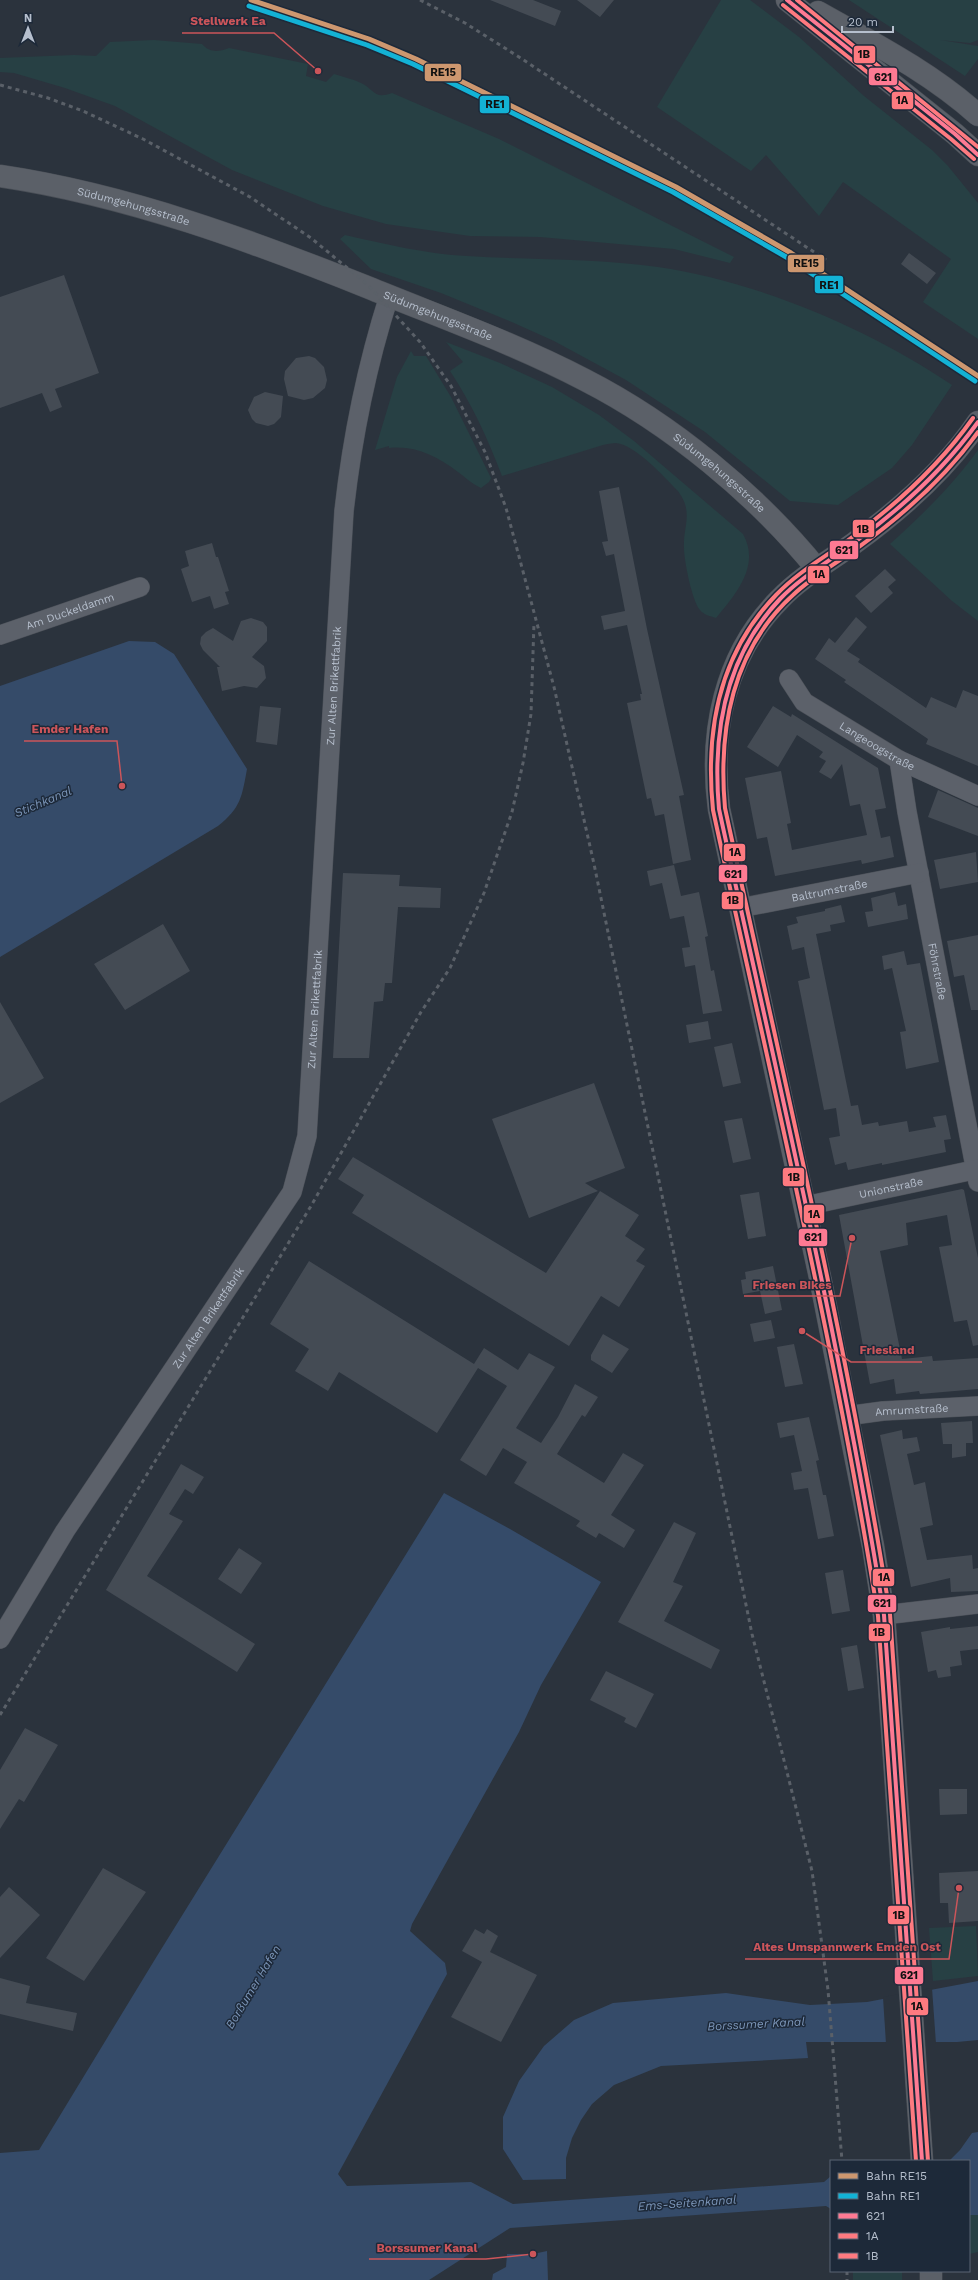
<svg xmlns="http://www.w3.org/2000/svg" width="978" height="2280" viewBox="0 0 978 2280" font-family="'Work Sans',sans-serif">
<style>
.green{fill:#274044}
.water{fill:#354b69}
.pier{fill:#2b333d}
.building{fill:#444b54}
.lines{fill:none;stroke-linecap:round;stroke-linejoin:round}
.street-casing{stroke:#4a4f57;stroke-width:20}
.secondary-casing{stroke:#4a4f57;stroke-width:23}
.street{stroke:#5c616a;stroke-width:19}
.secondary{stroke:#5b6068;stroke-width:22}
.rail{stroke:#5a6068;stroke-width:3;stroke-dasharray:4 4;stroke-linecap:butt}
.bus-1-casing{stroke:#1d2939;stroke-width:7}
.bus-2-casing{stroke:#1d2939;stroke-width:7}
.bus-3-casing{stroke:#1d2939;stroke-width:7}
.bus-1{stroke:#fe7a93;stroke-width:4}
.bus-2{stroke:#fe7a80;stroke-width:4}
.bus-3{stroke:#fe7a80;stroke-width:4}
.rail-1-casing{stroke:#1d2939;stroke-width:8}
.rail-2-casing{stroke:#1d2939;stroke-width:8}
.rail-1{stroke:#cd976f;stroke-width:5}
.rail-2{stroke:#13b2d5;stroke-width:5}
.labels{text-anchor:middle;stroke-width:3;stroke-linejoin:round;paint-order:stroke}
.street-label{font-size:11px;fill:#b6bfcd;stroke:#1d2939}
.water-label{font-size:12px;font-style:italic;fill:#7b95b8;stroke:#1d2939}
.leader{fill:none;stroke:#cc555a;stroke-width:1.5}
.callout-dot{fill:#cc555a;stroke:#1d2939;stroke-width:1.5}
.callout-label{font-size:12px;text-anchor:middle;font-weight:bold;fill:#cc555a;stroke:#1d2939;stroke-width:3;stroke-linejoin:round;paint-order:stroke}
.line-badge{stroke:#1d2939;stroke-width:1.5}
.pale-badge-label{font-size:11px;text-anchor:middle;font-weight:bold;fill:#111}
</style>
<rect width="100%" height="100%" fill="#2b333d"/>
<path class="green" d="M 721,0 L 750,0 L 799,37 L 864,96 L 932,150 L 948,166 L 978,203 L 978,339 L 923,302 L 951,259 L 843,182 L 819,216 L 766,155 L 751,171 L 657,107 Z
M 849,0 L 978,0 L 978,40 L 970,43 L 940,40 L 978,46 L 978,59 L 965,76 Z
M 154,40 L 202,44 C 210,53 218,52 229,48 L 308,64 L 306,76 L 326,82 L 334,74 C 343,77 353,79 361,83 C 374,89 374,100 392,93 L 499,139 L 734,257 L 730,263 L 674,249 L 540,237 L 470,236 L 386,224 L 323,206 L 232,170 L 115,106 L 65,88 L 14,73 L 0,72 L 0,58 L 74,55 L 96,56 L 110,42 Z
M 345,235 C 385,244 426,254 467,256 C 531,260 595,258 658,267 C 756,281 870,329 952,385 L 912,445 L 892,468 L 838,505 L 790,501 L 705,432 L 626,380 L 554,341 L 514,323 L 441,293 L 371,269 L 340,239 Z
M 446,342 L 500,363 L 552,387 L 599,415 L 634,441 L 743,534 C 761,566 735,595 716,618 C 710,616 704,615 700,610 C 692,601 684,560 684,548 C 683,525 694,513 678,491 C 664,477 636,445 616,443 C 612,443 607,444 603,445 L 502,476 C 488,439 472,404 450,371 L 463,362 Z
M 411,351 L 414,356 L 426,356 L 451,397 L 491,478 L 489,482 L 481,488 C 472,484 465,477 458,472 C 437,456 415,445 389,448 L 389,446 L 375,450 L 397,377 Z
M 978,450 L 978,621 L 952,601 L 890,544 C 922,515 953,485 978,450 Z
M 976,1926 L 978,1976 L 933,1981 L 929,1928 Z
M 969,2215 L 978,2215 L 978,2252 L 969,2254 Z
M 853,2271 L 902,2271 L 902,2280 L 853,2280 Z"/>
<path class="water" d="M 129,641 L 155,642 L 174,654 L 247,769 C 242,796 241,808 218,826 L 0,957 L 0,686 Z
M 444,1493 L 510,1529 L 601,1582 L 541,1685 L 519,1732 L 412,1924 L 410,1931 L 445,1963 L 447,1974 L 338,2174 L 347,2186 L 471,2182 L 513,2204 L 824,2182 L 831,2176 L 831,2209 L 826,2206 L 812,2207 L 510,2228 L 429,2280 L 0,2280 L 0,2153 L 39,2150 L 157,1956 Z
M 978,1981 L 978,2040 L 957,2042 L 806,2042 L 808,2058 L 661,2066 L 614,2085 L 592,2104 L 581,2120 L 572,2138 L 566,2158 L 566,2179 L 523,2180 L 503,2149 L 503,2117 L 519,2081 L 544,2046 L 574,2020 L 613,2003 L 726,1993 L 810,2005 L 867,2002 Z
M 978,2132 L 978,2215 L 969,2215 L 969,2161 L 949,2161 L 960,2150 L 972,2133 Z
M 547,2251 L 548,2280 L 492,2280 L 493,2274 L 506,2267 L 507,2254 L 533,2254 Z"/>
<path class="pier" d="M 932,1988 L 936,2044 L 886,2044 L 883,1997 Z"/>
<path class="building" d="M 490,0 L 533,0 L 561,11 L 555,26 Z
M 577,0 L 614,0 L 600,17 Z
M 909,253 L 936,273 L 927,284 L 901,264 Z
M 64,275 L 99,373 L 55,389 L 62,407 L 50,412 L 42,393 L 0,408 L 0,297 Z
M 309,356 L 315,358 L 324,367 L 327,380 L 325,388 L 313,398 L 304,400 L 288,396 L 284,379 L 285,371 L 296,358 Z
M 265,392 L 283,396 L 281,417 L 274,424 L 268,426 L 256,423 L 252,419 L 248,410 L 254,397 Z
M 619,487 L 647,629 L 684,795 L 679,796 L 691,860 L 673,864 L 664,814 L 655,816 L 651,798 L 647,799 L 627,703 L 641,700 L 640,694 L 642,694 L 627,625 L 604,630 L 601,616 L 625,611 L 614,554 L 606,556 L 602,542 L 608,541 L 599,491 Z
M 212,543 L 216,557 L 218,557 L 229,591 L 225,592 L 229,604 L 214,609 L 210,596 L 192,602 L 181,569 L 189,566 L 185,551 Z
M 885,569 L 896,580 L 888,587 L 893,593 L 871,613 L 855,596 Z
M 856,617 L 867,627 L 847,651 L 860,659 L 858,662 L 926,708 L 931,697 L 956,708 L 963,690 L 978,696 L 978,766 L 926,744 L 928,739 L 844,682 L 846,680 L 815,659 L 829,638 L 835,643 Z
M 251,618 L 263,622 L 267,627 L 267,641 L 252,657 L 264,666 L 266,678 L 257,688 L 244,686 L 222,691 L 217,667 L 220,667 L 203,650 L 200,644 L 201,637 L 206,632 L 213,628 L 233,641 L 241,621 Z
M 260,706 L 281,708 L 277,745 L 256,742 Z
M 773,706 L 791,717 L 792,714 L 878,768 L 886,808 L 875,810 L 881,838 L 890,836 L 894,857 L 862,864 L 861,860 L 775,876 L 767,837 L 757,839 L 745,778 L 781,771 L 791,823 L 787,824 L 792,850 L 867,835 L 860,804 L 850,806 L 842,764 L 831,779 L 819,772 L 826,761 L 819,757 L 823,752 L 797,735 L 778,767 L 747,747 Z
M 938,790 L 978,808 L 978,836 L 928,817 Z
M 976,852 L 978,882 L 940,889 L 934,860 Z
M 674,865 L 681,896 L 699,892 L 708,936 L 705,937 L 711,971 L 714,970 L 722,1011 L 703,1014 L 695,965 L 685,967 L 682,948 L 690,947 L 684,916 L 670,919 L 662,883 L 650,886 L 647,871 Z
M 343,873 L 400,875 L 399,886 L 441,888 L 440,908 L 398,907 L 392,983 L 385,983 L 383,1001 L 374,1002 L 369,1058 L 333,1058 Z
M 895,892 L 898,906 L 906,904 L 908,919 L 868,927 L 865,912 L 873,911 L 871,898 Z
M 841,905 L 845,922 L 830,925 L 831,931 L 816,934 L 851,1106 L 858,1105 L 862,1125 L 878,1122 L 879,1126 L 907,1121 L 909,1132 L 936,1127 L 933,1117 L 946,1115 L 951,1139 L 944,1140 L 946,1152 L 882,1165 L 882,1163 L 848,1170 L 846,1162 L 835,1165 L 829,1138 L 840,1136 L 836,1108 L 824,1110 L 798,981 L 810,978 L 807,964 L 804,947 L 792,950 L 787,926 L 798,923 L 796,917 L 825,911 L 825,909 Z
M 163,924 L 190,971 L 125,1010 L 94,964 Z
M 978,935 L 978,1010 L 971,1010 L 964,975 L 954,977 L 947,941 Z
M 904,951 L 907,965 L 920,963 L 939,1062 L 906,1069 L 900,1032 L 906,1031 L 892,968 L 884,970 L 882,956 Z
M 0,1002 L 44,1078 L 0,1103 Z
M 708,1021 L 711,1039 L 689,1043 L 686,1025 Z
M 732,1043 L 741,1083 L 723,1087 L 714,1047 Z
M 594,1083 L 625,1168 L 585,1183 L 598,1191 L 529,1218 L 492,1119 Z
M 742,1118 L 751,1159 L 733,1163 L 724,1121 Z
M 353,1157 L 546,1273 L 600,1191 L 639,1215 L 625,1236 L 645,1249 L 636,1261 L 645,1266 L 619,1307 L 601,1296 L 569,1346 L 352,1213 L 364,1195 L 338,1179 Z
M 962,1189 L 964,1190 L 978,1258 L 978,1345 L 973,1346 L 967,1320 L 954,1322 L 939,1247 L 952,1245 L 947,1215 L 906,1223 L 908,1245 L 880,1251 L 902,1359 L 932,1356 L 933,1361 L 978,1358 L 978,1389 L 920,1394 L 919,1391 L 896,1394 L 894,1379 L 870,1384 L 839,1215 Z
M 759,1192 L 766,1236 L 748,1239 L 740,1195 Z
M 309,1261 L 474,1364 L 484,1348 L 518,1370 L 529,1353 L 555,1367 L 516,1428 L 541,1443 L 558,1417 L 575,1384 L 598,1397 L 585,1417 L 582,1415 L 557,1454 L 604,1483 L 623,1453 L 644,1465 L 611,1515 L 635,1530 L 624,1548 L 599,1533 L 596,1538 L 576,1526 L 580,1521 L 514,1483 L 527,1462 L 503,1448 L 486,1476 L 460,1460 L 507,1386 L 478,1368 L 437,1433 L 339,1372 L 328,1391 L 295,1371 L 309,1349 L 270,1324 Z
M 773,1266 L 782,1310 L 765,1314 L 760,1291 L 743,1294 L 741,1280 L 746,1279 L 745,1272 Z
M 771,1320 L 775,1338 L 754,1342 L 750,1324 Z
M 603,1334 L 629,1349 L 612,1373 L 591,1360 L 591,1355 Z
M 794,1344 L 803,1384 L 785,1387 L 777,1347 Z
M 809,1417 L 819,1460 L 816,1461 L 823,1495 L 826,1495 L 834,1536 L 818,1539 L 808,1488 L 794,1490 L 791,1473 L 802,1471 L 794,1435 L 780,1438 L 777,1423 Z
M 972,1421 L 973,1443 L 966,1443 L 966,1456 L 952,1458 L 952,1444 L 943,1444 L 941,1423 Z
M 902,1430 L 903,1439 L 917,1437 L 920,1451 L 907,1454 L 914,1485 L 925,1482 L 933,1525 L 920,1528 L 927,1560 L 972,1555 L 973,1569 L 978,1568 L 978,1591 L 951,1592 L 950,1578 L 911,1587 L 880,1435 Z
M 181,1464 L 204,1477 L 193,1494 L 185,1489 L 169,1514 L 183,1521 L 147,1576 L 255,1644 L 237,1672 L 106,1590 Z
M 674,1522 L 696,1533 L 673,1582 L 683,1586 L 664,1621 L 720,1650 L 711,1669 L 618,1622 Z
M 239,1548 L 262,1563 L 241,1594 L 218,1579 Z
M 843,1570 L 850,1611 L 832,1614 L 825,1573 Z
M 978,1626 L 978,1649 L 960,1651 L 962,1665 L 950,1667 L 951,1676 L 938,1678 L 936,1670 L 928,1672 L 921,1632 L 950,1627 L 950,1629 Z
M 857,1645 L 864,1688 L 848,1691 L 841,1648 Z
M 606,1671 L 654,1694 L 636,1728 L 624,1722 L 626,1718 L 590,1700 Z
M 25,1728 L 58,1745 L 24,1802 L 19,1799 L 0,1829 L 0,1770 Z
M 939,1789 L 967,1789 L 967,1814 L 940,1815 Z
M 103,1868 L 146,1892 L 84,1981 L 46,1958 Z
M 978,1871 L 978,1921 L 949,1923 L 948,1903 L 940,1903 L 939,1873 Z
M 9,1887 L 40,1915 L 0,1958 L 0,1897 Z
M 475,1929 L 484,1934 L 487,1929 L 498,1936 L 490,1952 L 537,1975 L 501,2042 L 451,2017 L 482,1962 L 462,1951 Z
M 0,1978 L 30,1986 L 26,2003 L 77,2013 L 73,2031 L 0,2014 Z"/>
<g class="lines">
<g class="street-casing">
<g id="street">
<path id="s1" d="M 0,635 L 140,587"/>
<path id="s2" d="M 789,679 L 804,702 L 899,760 L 978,796"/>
<path id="s3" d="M 899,760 L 907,812 L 978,1182"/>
<path id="s4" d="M 740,908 L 919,873"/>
<path id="s5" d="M 805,1206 L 978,1169"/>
<path id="s6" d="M 846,1416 L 883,1411 L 978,1406"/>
<path d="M 884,1615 L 978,1604"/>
<path id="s7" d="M 0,1639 L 65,1531 L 292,1192 L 307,1136 L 344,511 C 352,439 367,365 389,296"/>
</g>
</g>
<g class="secondary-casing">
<g id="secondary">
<path d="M 787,0 L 955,134 L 978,155"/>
<path d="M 818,12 C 873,43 930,72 978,115"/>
<path id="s8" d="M 0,176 C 128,195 252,241 372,289 C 443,318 516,344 585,380 C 671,424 756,494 817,569"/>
<path d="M 922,2161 L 887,1656 L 884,1615 L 873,1546 L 821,1282 L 719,809 C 709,733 724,655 780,599 C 801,577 828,562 853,544 C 900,510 945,471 978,422"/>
<path d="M 931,2271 L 931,2280"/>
</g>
</g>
<use href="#street" class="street"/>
<use href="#secondary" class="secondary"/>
<path class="rail" d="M 420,0 L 465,23 L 519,57 L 826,260
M 0,85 L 48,98 L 83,111 L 143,139 L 250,197 L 311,238 L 368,285 L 420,342 L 451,386 L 485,452 L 506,508 L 554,687 L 594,864 L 752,1634 L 812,1871 L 828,1990 L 842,2161
M 0,1715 L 311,1206 L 421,1012 L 450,968 L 484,893 L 512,812 L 523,763 L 531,714 L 534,623
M 847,2271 L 847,2280"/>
<g class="bus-1-casing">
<path id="bus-1" d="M 787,0 L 955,134 L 978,155
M 922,2161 L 884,1615 C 841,1344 777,1077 719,809 C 712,731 725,657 780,599 C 802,576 830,561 855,542 C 902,508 944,469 978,422"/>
</g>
<g class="bus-2-casing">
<path id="bus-2" d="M 783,5 L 951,139 L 974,159
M 928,2161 L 890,1614 C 847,1343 783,1076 725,808 C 718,730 732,650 793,595 C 812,577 835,564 856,549 C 902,516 945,478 978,432"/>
</g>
<g class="bus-3-casing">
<path id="bus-3" d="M 797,0 L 978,147
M 916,2161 L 878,1616 C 835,1345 771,1078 713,810 C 705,731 719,654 776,595 C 798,572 825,557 851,538 C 897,504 939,466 973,418"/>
</g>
<use href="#bus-1" class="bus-1"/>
<use href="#bus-2" class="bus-2"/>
<use href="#bus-3" class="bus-3"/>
<g class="rail-1-casing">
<path id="rail-1" d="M 251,0 L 369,39 L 416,59 L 676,187 L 791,253 L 978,376"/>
</g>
<g class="rail-2-casing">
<path id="rail-2" d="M 249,6 L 367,45 L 413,64 L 673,192 L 788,258 L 975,381"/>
</g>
<use href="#rail-1" class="rail-1"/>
<use href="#rail-2" class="rail-2"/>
</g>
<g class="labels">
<g class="street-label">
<text dy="4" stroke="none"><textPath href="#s8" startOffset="137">Südumgehungsstraße</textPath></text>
<text dy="4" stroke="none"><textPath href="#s8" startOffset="461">Südumgehungsstraße</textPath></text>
<text dy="4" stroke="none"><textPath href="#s8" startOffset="785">Südumgehungsstraße</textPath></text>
<text dy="4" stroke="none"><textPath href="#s1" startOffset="74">Am Duckeldamm</textPath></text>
<text dy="4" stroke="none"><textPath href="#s7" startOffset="1043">Zur Alten Brikettfabrik</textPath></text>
<text dy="4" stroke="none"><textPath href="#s2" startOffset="113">Langeoogstraße</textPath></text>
<text dy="4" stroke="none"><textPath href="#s4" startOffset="91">Baltrumstraße</textPath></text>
<text dy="4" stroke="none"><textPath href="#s3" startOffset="215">Föhrstraße</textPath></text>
<text dy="4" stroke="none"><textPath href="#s7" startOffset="719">Zur Alten Brikettfabrik</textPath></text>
<text dy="4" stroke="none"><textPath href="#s5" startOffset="88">Unionstraße</textPath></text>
<text dy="4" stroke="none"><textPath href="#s7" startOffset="383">Zur Alten Brikettfabrik</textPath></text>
<text dy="4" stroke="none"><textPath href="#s6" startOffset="66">Amrumstraße</textPath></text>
</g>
<g class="water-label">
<text transform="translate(43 802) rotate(-23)" y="4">Stichkanal</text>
<text transform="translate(253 1987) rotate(-59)" y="4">Borßumer Hafen</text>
<text transform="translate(756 2024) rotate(-3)" y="4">Borssumer Kanal</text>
<text transform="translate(687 2203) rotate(-4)" y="4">Ems-Seitenkanal</text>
</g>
</g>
<path class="leader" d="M318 71L274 33H182M122 786L117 741H24M852 1238L840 1296H744M802 1331L851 1362H922M959 1888L949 1959H745M533 2254L486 2259H369"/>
<g class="callout-dot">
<circle cx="318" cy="71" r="4"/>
<circle cx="122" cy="786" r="4"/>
<circle cx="852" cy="1238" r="4"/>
<circle cx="802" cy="1331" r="4"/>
<circle cx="959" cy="1888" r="4"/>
<circle cx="533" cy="2254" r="4"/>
</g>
<g class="callout-label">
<text x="228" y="25">Stellwerk Ea</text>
<text x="70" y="733">Emder Hafen</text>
<text x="792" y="1289">Friesen Bikes</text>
<text x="887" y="1354">Friesland</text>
<text x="847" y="1951">Altes Umspannwerk Emden Ost</text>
<text x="427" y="2252">Borssumer Kanal</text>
</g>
<g class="line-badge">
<rect x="853" y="45" width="23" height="19" rx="4" fill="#fe7a80"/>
<rect x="424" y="63" width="38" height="19" rx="4" fill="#cd976f"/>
<rect x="868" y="67" width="30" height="19" rx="4" fill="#fe7a93"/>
<rect x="891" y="91" width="23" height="19" rx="4" fill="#fe7a80"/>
<rect x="479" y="95" width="31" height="19" rx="4" fill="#13b2d5"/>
<rect x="787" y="254" width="38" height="19" rx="4" fill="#cd976f"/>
<rect x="814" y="275" width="30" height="19" rx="4" fill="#13b2d5"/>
<rect x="852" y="519" width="23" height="19" rx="4" fill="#fe7a80"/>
<rect x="829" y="540" width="30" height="20" rx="4" fill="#fe7a93"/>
<rect x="807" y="565" width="23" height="19" rx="4" fill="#fe7a80"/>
<rect x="723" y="843" width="23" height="19" rx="4" fill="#fe7a80"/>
<rect x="718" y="864" width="30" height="19" rx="4" fill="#fe7a93"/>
<rect x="721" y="891" width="23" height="19" rx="4" fill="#fe7a80"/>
<rect x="782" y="1167" width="23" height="20" rx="4" fill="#fe7a80"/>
<rect x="803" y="1204" width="22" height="20" rx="4" fill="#fe7a80"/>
<rect x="798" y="1228" width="30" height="19" rx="4" fill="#fe7a93"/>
<rect x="872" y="1568" width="23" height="19" rx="4" fill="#fe7a80"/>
<rect x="867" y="1594" width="30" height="19" rx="4" fill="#fe7a93"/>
<rect x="868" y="1623" width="23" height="19" rx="4" fill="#fe7a80"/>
<rect x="887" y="1905" width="23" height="20" rx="4" fill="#fe7a80"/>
<rect x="894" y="1966" width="30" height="19" rx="4" fill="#fe7a93"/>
<rect x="906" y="1997" width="23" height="19" rx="4" fill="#fe7a80"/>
</g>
<g class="pale-badge-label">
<text x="864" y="58">1B</text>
<text x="443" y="76">RE15</text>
<text x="883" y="81">621</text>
<text x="902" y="104">1A</text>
<text x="495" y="108">RE1</text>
<text x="806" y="267">RE15</text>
<text x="829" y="289">RE1</text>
<text x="863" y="533">1B</text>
<text x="844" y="554">621</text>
<text x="819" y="578">1A</text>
<text x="735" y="856">1A</text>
<text x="733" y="878">621</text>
<text x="733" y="904">1B</text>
<text x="794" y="1181">1B</text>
<text x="814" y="1218">1A</text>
<text x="813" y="1241">621</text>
<text x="884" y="1581">1A</text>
<text x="882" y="1607">621</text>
<text x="879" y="1636">1B</text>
<text x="899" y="1919">1B</text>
<text x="909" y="1979">621</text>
<text x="917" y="2010">1A</text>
</g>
<rect x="830" y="2160" width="140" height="112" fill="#1d2939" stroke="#5a6574"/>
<rect x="838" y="2173" width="20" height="6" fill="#cd976f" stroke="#5a6574"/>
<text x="866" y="2180" font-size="12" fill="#b6bfcd">Bahn RE15</text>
<rect x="838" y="2193" width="20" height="6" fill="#13b2d5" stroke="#5a6574"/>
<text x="866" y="2200" font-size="12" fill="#b6bfcd">Bahn RE1</text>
<rect x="838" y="2213" width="20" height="6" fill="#fe7a93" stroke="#5a6574"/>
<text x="866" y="2220" font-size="12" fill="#b6bfcd">621</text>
<rect x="838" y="2233" width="20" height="6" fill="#fe7a80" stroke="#5a6574"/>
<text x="866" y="2240" font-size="12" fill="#b6bfcd">1A</text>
<rect x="838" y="2253" width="20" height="6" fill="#fe7a80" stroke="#5a6574"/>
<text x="866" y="2260" font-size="12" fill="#b6bfcd">1B</text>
<g transform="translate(28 28)" stroke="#1d2939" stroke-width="3" paint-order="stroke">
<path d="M0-3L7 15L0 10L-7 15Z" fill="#b6bfcd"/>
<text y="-6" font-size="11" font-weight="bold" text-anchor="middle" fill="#b6bfcd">N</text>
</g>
<path d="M842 26v6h51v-6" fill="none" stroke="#b6bfcd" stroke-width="2"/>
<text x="848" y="26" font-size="12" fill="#b6bfcd" stroke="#1d2939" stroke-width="3" paint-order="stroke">20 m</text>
</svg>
